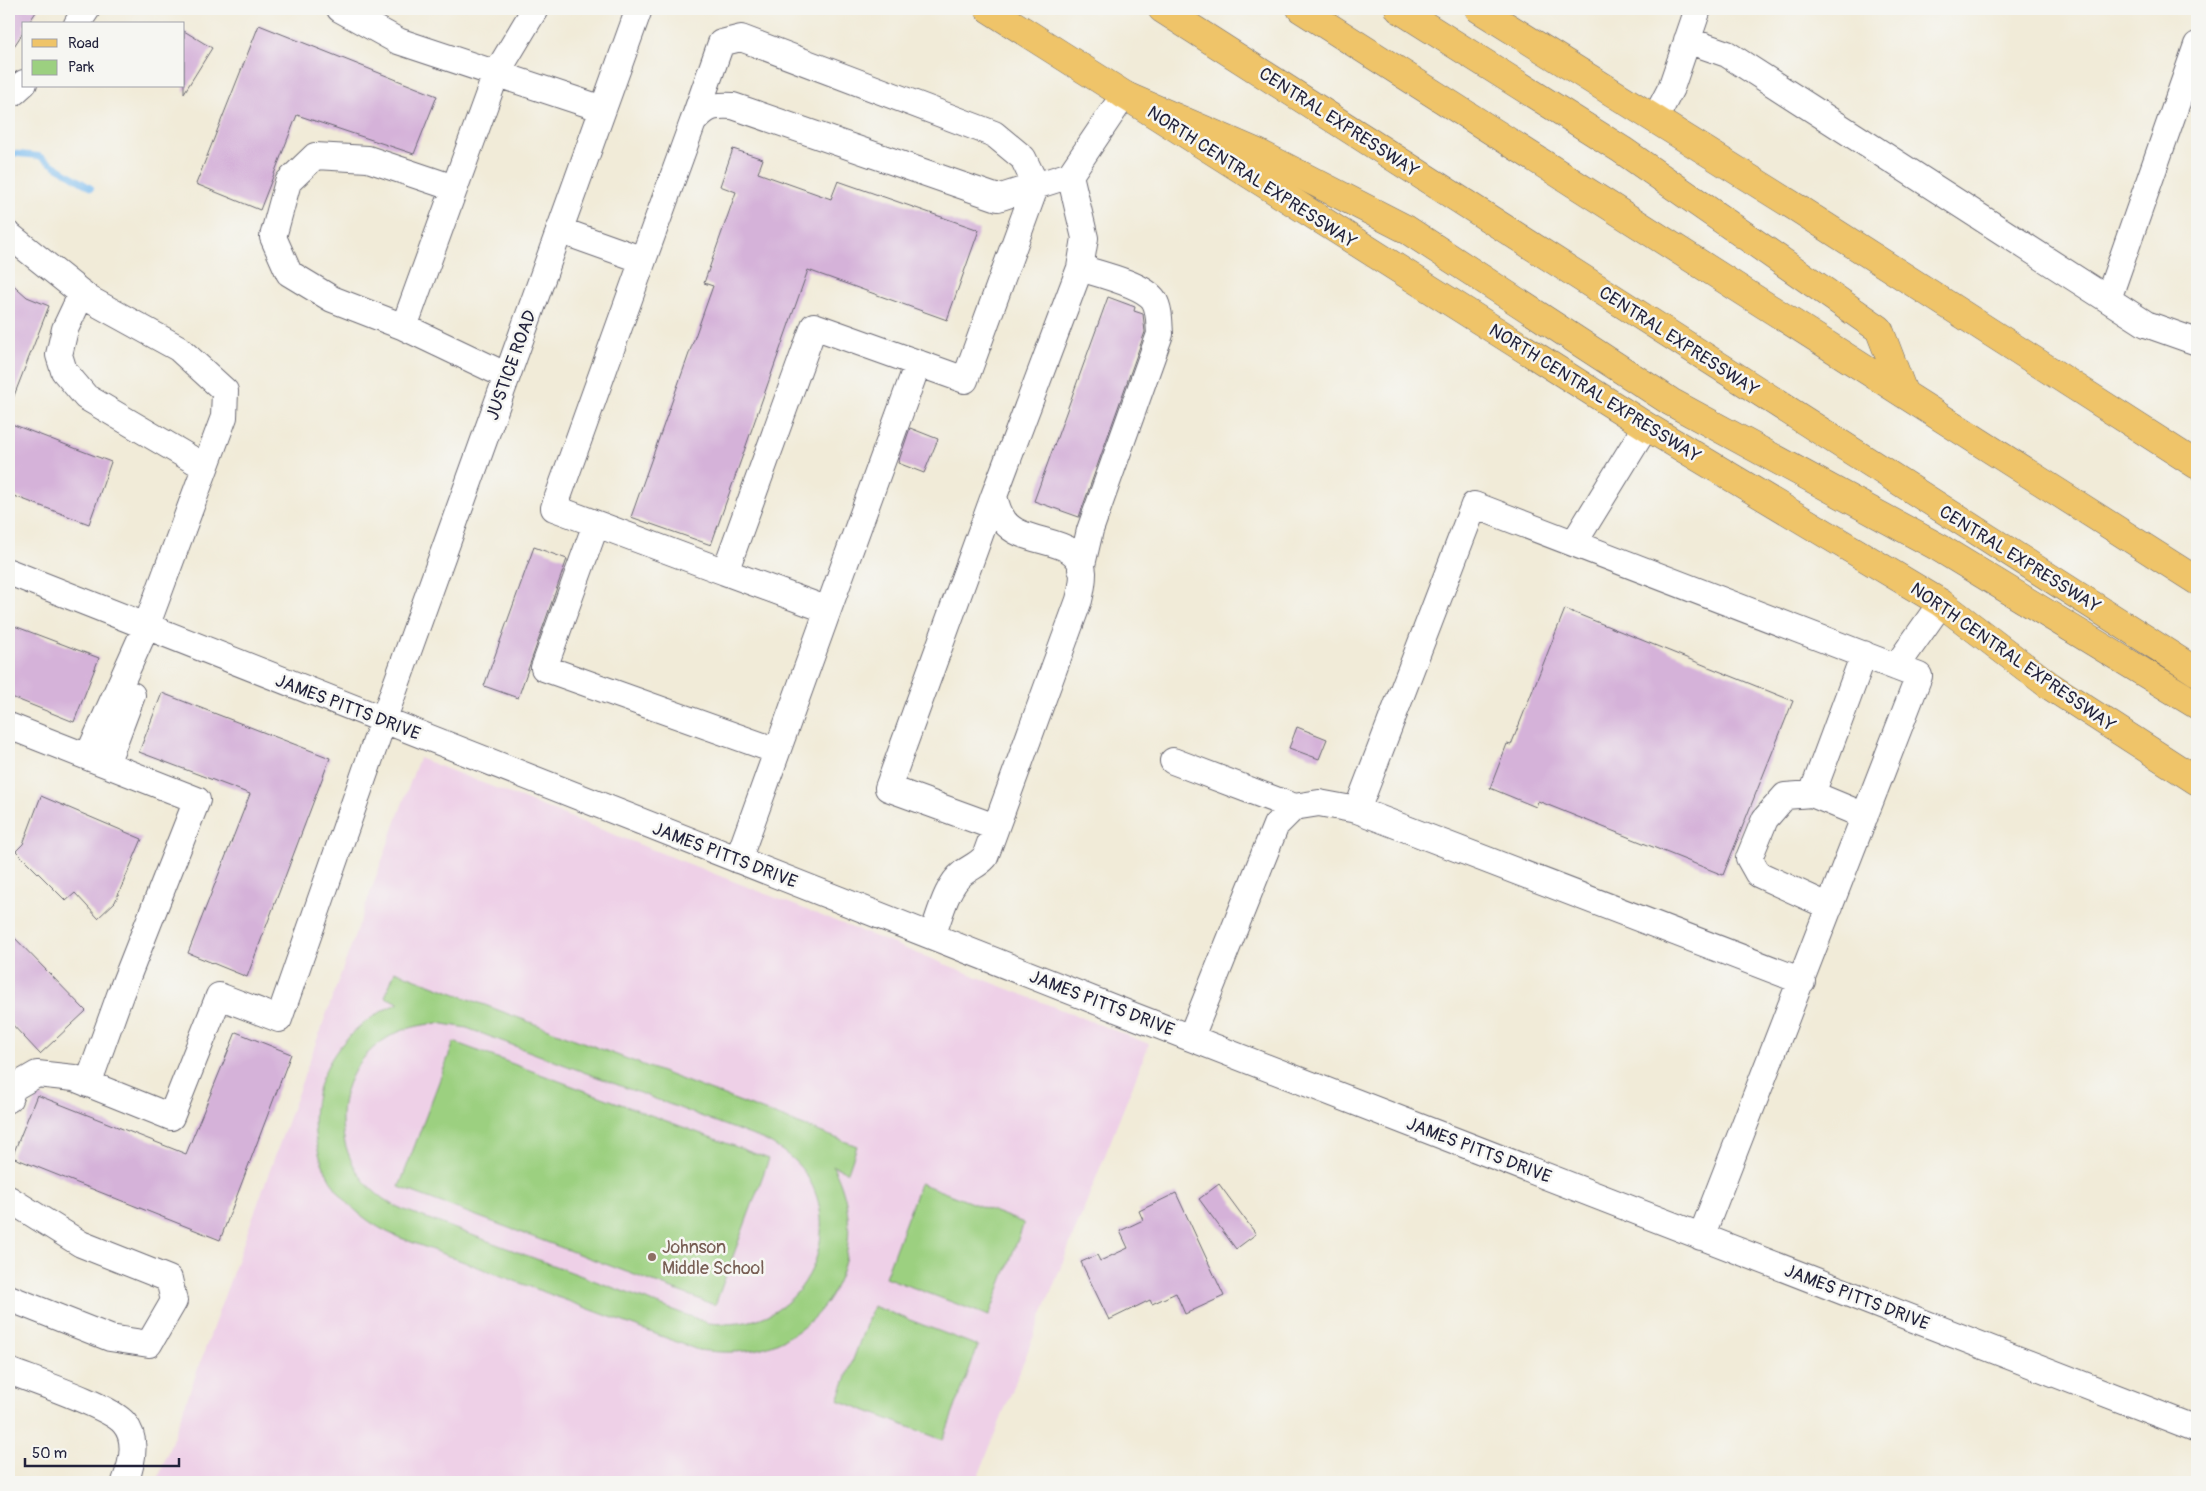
<svg xmlns="http://www.w3.org/2000/svg" width="2206" height="1491" viewBox="0 0 2206 1491" font-family="Pangolin,sans-serif">
<style>
.built{fill:#eed0e7}
.park{fill:#9cd080;stroke:#5f795e;fill-rule:evenodd}
.lines{fill:none;stroke-linecap:round;stroke-linejoin:round}
.stream{stroke:#7dbdf1;stroke-width:6}
.building{fill:#d5b2d9}
.minor-casing{stroke:#6a6872;stroke-width:28}
.major-casing{stroke:#6a6872;stroke-width:29}
.highway-casing{stroke:#6a6872;stroke-width:29}
.minor{stroke:#fff;stroke-width:26}
.major{stroke:#efc469;stroke-width:28}
.highway{stroke:#efc469;stroke-width:28}
.education-dot{fill:#8d6e63;stroke:#f6f6f2;stroke-width:2}
.labels{text-anchor:middle;stroke-width:5;stroke-linejoin:round;paint-order:stroke}
.street-label{font-size:18px;fill:#22223b;stroke:#f6f6f2}
.education-label{font-size:18px;fill:#785e54;stroke:#f6f6f2;text-anchor:start}
</style>
<rect width="100%" height="100%" fill="#f6f6f2"/>
<filter id="ink" filterUnits="userSpaceOnUse"><feTurbulence type="fractalNoise" baseFrequency=".02" numOctaves="2"/><feDisplacementMap in="SourceGraphic" scale="10" xChannelSelector="R" yChannelSelector="G"/><feConvolveMatrix kernelMatrix="1 2 1 2 8 2 1 2 1" color-interpolation-filters="sRGB"/></filter>
<filter id="wash" filterUnits="userSpaceOnUse"><feTurbulence type="fractalNoise" baseFrequency=".0096" numOctaves="4" result="noise"/><feDisplacementMap in="SourceGraphic" scale="20" xChannelSelector="R" yChannelSelector="G"/><feGaussianBlur stdDeviation="1.12" result="paint"/><feColorMatrix in="noise" values="0 0 0 0 0 0 0 0 0 0 0 0 0 0 0 0 0 1.4 0 .05"/><feComposite in="paint" operator="in"/></filter>
<g filter="url(#wash)">
<rect width="100%" height="100%" fill="#f1ebd8"/>
<path class="built" d="M 419,758 L 1149,1044 L 976,1482 L 157,1482 Z"/>
<path class="park" d="M 395,971 L 857,1146 L 848,1172 L 833,1166 C 867,1231 845,1315 774,1344 C 749,1354 723,1353 698,1350 L 398,1237 C 286,1190 286,1050 399,1003 L 385,997 ZM 438,1023 L 467,1028 L 764,1140 C 778,1147 791,1156 801,1168 C 839,1214 821,1289 768,1315 C 749,1324 728,1325 708,1323 L 402,1209 C 330,1179 320,1079 387,1038 C 403,1028 420,1025 438,1023 Z
M 454,1042 L 769,1159 L 715,1305 L 399,1187 Z
M 920,1183 L 1024,1223 L 989,1316 L 885,1277 Z
M 873,1306 L 978,1346 L 943,1440 L 838,1400 Z"/>
<g class="lines">
<path class="stream" d="M 9,153 L 39,156 L 91,188"/>
</g>
<g id="blocks">
<path class="building" d="M 9,9 L 38,9 L 28,24 L 24,24 L 24,31 L 9,54 Z
M 259,25 L 437,96 L 414,154 L 297,115 L 260,210 L 196,184 Z
M 184,31 L 212,48 L 184,93 Z
M 733,149 L 763,159 L 758,173 L 831,199 L 838,181 L 979,230 L 947,320 L 808,270 L 711,545 L 631,517 L 713,286 L 704,283 L 736,192 L 720,186 Z
M 9,281 L 27,297 L 49,306 L 10,406 Z
M 1108,297 L 1135,307 L 1134,311 L 1143,314 L 1145,332 L 1079,517 L 1034,501 Z
M 9,423 L 111,462 L 89,524 L 9,494 Z
M 910,428 L 938,439 L 924,473 L 898,463 Z
M 534,547 L 567,559 L 518,698 L 484,686 Z
M 1565,609 L 1793,701 L 1723,875 L 1538,801 L 1536,807 L 1490,788 L 1507,744 L 1511,745 Z
M 9,624 L 99,658 L 74,722 L 9,696 Z
M 162,693 L 330,758 L 247,977 L 188,953 L 250,794 L 139,752 Z
M 1297,727 L 1327,739 L 1319,759 L 1289,748 Z
M 41,796 L 142,839 L 115,902 L 98,918 L 75,893 L 66,901 L 16,851 L 23,844 Z
M 9,932 L 86,1011 L 40,1054 L 9,1021 Z
M 236,1032 L 291,1054 L 220,1240 L 12,1157 L 37,1095 L 186,1154 Z
M 1219,1184 L 1256,1234 L 1236,1249 L 1199,1199 Z
M 1176,1193 L 1224,1296 L 1185,1314 L 1176,1293 L 1152,1304 L 1150,1300 L 1109,1320 L 1081,1262 L 1097,1255 L 1100,1261 L 1128,1248 L 1120,1231 L 1143,1220 L 1139,1211 Z"/>
</g>
</g>
<g filter="url(#ink)">
<use href="#blocks" fill-opacity="0" stroke="#6a6872" stroke-width="1"/>
<g class="lines">
<g class="minor-casing">
<path id="minor" d="M 340,9 L 398,41 L 603,109
M 77,24 L 87,9
M 1687,40 L 1727,54 L 2146,324 L 2197,342
M 9,91 L 14,92 L 24,83
M 1655,119 L 1671,88 L 1698,9
M 693,122 L 721,43 L 741,38 L 994,134 L 1023,158 L 1036,185 L 965,380 L 814,326 L 725,572 L 828,610 L 918,363
M 1070,175 L 1124,95
M 454,188 L 368,159 L 315,156 L 288,182 L 273,237 L 289,273 L 332,299 L 404,327 L 496,74 L 535,9
M 559,230 L 643,260 L 693,122 C 707,106 712,105 733,106 L 998,198 L 1070,175 L 1085,238 L 1080,268 L 994,496 C 996,505 999,514 1004,521 C 1024,548 1080,534 1083,573 C 1083,582 1081,592 1079,600 L 985,857 C 978,865 971,867 963,873 C 946,886 940,916 932,936
M 9,235 L 89,299 L 178,348 L 225,391 L 224,417 L 146,627 L 88,756
M 643,260 L 554,508 L 725,572
M 1080,268 C 1099,274 1143,284 1154,300 C 1160,310 1159,323 1160,334 L 1090,530 L 1081,569
M 82,293 L 65,329 L 59,355 L 64,371 L 86,397 L 205,467
M 2108,299 L 2197,45
M 404,327 L 507,376
M 994,496 L 888,788 L 995,827
M 596,524 L 544,668 L 777,751
M 1574,543 L 1646,426
M 9,572 L 1134,1016 L 2197,1429
M 1896,667 L 1941,603
M 9,726 L 197,800 L 120,995 L 88,1084
M 1173,761 L 1294,807
M 106,764 L 132,695
M 1812,794 L 1864,654
M 1357,810 L 1474,505 L 1919,676 L 1701,1237
M 738,860 L 828,610
M 1830,907 L 1758,874 L 1749,858 L 1765,819 L 1785,796 L 1812,794 L 1865,816
M 1191,1037 L 1276,825 L 1294,807 L 1319,803 L 1357,810 L 1802,981
M 9,1099 L 13,1088 L 37,1074 L 74,1078 L 171,1117 L 219,996 L 279,1019 L 383,721 L 639,9
M 9,1199 L 81,1244 L 169,1279 L 174,1301 L 149,1344 L 110,1338 L 9,1298
M 9,1371 C 34,1381 110,1406 124,1423 C 138,1439 132,1464 125,1482"/>
</g>
<g class="major-casing">
<path id="major" d="M 989,9 L 1646,426 L 1941,603 L 2050,686 L 2197,781
M 1479,9 L 1797,208 L 2197,465"/>
</g>
<g class="highway-casing">
<path id="highway" d="M 1162,9 L 2197,672
M 1301,9 L 2197,581
M 1399,9 L 1622,150 L 1879,329 L 1904,394
M 1124,95 L 1256,152 L 1406,229 L 1671,402 L 1938,547 L 2197,705"/>
</g>
<use href="#minor" class="minor"/>
<use href="#major" class="major"/>
<use href="#highway" class="highway"/>
</g>
</g>
<circle class="education-dot" cx="652" cy="1257" r="5"/>
<g class="labels">
<g class="street-label">
<text transform="translate(1339 122) rotate(33)" y="6">CENTRAL EXPRESSWAY</text>
<text transform="translate(1252 177) rotate(33)" y="6">NORTH CENTRAL EXPRESSWAY</text>
<text transform="translate(1679 341) rotate(33)" y="6">CENTRAL EXPRESSWAY</text>
<text transform="translate(511 365) rotate(-70)" y="6">JUSTICE ROAD</text>
<text transform="translate(1595 393) rotate(32)" y="6">NORTH CENTRAL EXPRESSWAY</text>
<text transform="translate(2020 559) rotate(32)" y="6">CENTRAL EXPRESSWAY</text>
<text transform="translate(2013 657) rotate(35)" y="6">NORTH CENTRAL EXPRESSWAY</text>
<text transform="translate(348 707) rotate(21)" y="6">JAMES PITTS DRIVE</text>
<text transform="translate(725 855) rotate(21)" y="6">JAMES PITTS DRIVE</text>
<text transform="translate(1102 1003) rotate(21)" y="6">JAMES PITTS DRIVE</text>
<text transform="translate(1479 1150) rotate(21)" y="6">JAMES PITTS DRIVE</text>
<text transform="translate(1857 1297) rotate(21)" y="6">JAMES PITTS DRIVE</text>
</g>
<g class="education-label">
<text x="662" y="1253">Johnson<tspan x="662" dy="21">Middle School</tspan></text>
</g>
</g>
<rect width="2206" height="1491" fill="none" stroke="#f6f6f2" stroke-width="30"/>
<rect x="22" y="22" width="162" height="65" fill="#f6f6f2" stroke="#a1a1a9"/>
<rect x="32" y="39" width="25" height="8" fill="#efc469" stroke="#a1a1a9"/>
<text x="68" y="48" font-size="15" fill="#22223b">Road</text>
<rect x="32" y="60" width="25" height="15" fill="#9cd080" stroke="#a1a1a9"/>
<text x="68" y="72" font-size="15" fill="#22223b">Park</text>
<path d="M25 1458v8h154v-8" fill="none" stroke="#22223b" stroke-width="2.5"/>
<text x="32" y="1458" font-size="15" fill="#22223b" stroke="#f6f6f2" stroke-width="4" paint-order="stroke">50 m</text>
</svg>
